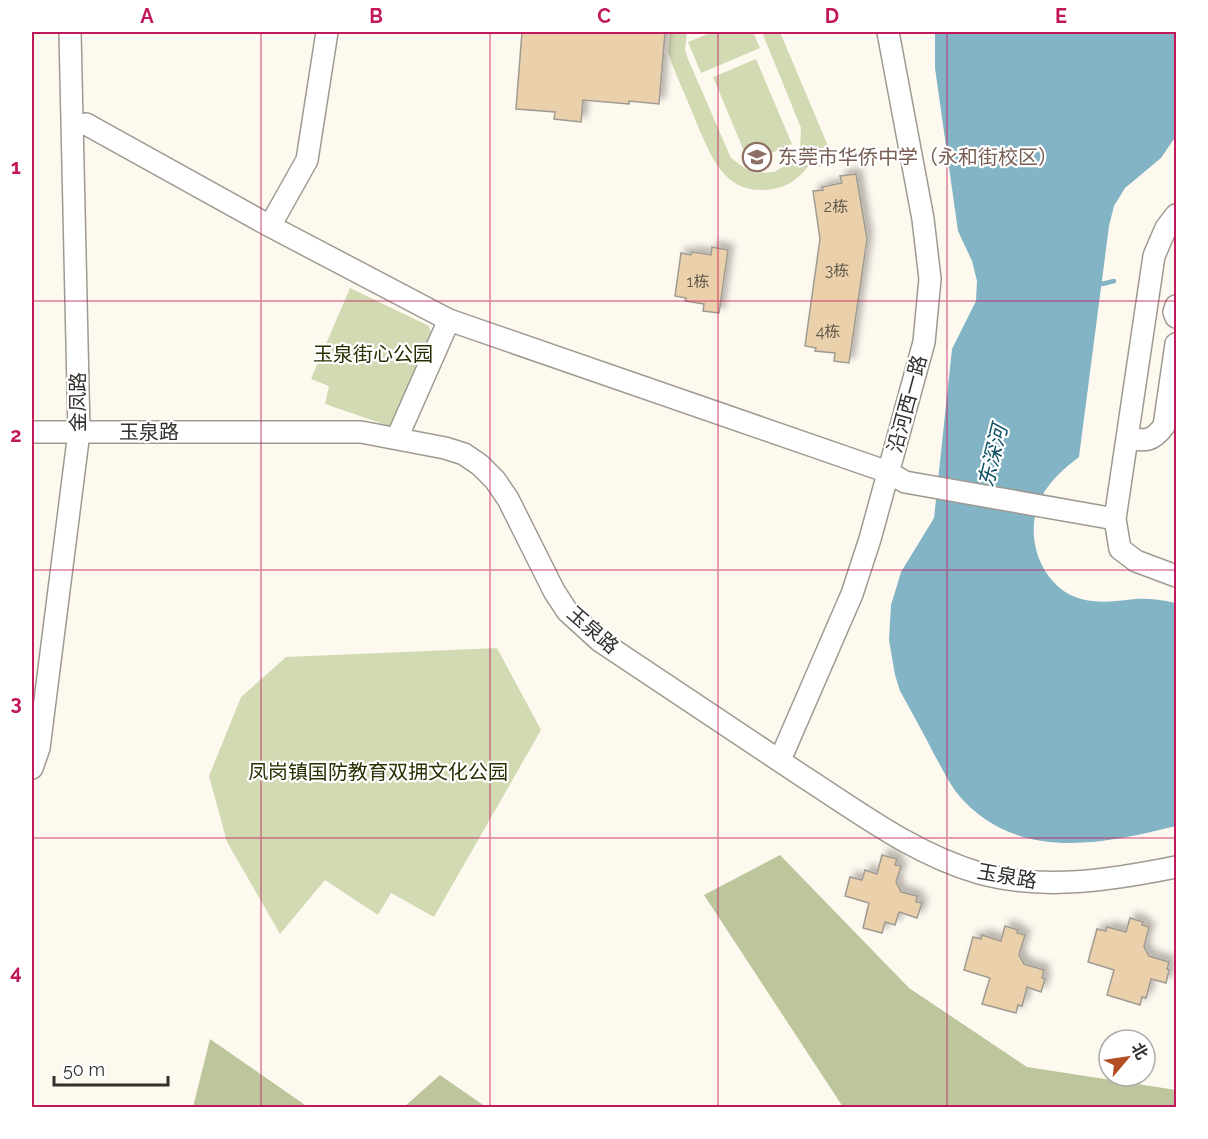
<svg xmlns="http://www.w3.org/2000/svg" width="1208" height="1139" viewBox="0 0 1208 1139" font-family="Raleway,'Noto Sans SC',sans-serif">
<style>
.green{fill:#d2dab4}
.forest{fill:#bcc59b}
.water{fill:#83b4c5}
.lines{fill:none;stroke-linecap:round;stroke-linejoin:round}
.stream{stroke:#83b4c5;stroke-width:4.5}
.building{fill:#ead1ab;stroke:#a09b92;stroke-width:1.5;filter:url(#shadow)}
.minor-casing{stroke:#9f9a91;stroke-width:24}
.minor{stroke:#fff;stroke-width:21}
.grid{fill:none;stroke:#c2185b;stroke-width:1.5;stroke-opacity:0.55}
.labels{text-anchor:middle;stroke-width:4.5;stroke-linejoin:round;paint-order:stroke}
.number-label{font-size:16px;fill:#61594c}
.education-label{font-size:20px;fill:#785e54;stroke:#fff;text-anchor:start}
.park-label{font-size:20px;fill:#292f00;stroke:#fff}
.street-label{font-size:20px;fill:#33312d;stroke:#fff}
.water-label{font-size:21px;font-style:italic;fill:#0a4f62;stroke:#fff}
.neatline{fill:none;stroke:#c2185b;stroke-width:2}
.grid-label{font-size:20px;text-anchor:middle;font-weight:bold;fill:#c2185b}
</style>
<defs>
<filter id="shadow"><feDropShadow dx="5.5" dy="-5.5" stdDeviation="3" flood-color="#0004"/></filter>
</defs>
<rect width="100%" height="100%" fill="#fef9ef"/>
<path class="green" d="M 670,32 L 687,32 L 685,50 L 688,59 L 731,158 L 746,169 L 755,173 L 774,172 L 790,163 L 796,155 L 800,147 L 801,128 L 762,32 L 780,32 L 834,160 L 819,167 L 814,156 C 806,173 792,186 773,189 C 726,197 712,159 697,124 C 689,104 680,84 672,64 L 668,52 Z
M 713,32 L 753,32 L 760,48 L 701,73 L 688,42 Z
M 756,59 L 792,144 L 749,163 L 713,77 Z
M 350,288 L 429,326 L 433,337 L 392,427 L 325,404 L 329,386 L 311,379 Z
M 497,648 L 541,730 L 434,917 L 391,893 L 378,915 L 325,880 L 280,934 L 227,842 L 209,776 L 241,697 L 286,657 Z"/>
<path class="forest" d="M 780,855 L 909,988 L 1027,1067 L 1176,1090 L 1176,1107 L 843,1107 L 704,895 Z
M 210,1039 L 308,1107 L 193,1107 Z
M 440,1075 L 486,1107 L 404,1107 Z"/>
<path class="water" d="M 935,32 L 1176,32 L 1176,136 L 1161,158 L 1125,188 L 1114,206 L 1109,226 L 1079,457 C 1063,469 1045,485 1038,505 C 1025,540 1042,588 1081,599 C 1100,604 1116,601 1135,599 C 1149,598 1163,600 1176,603 L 1176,826 L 1172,827 C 1096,846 1012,861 956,792 C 948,781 942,768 935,756 C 924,734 912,713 900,691 L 895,675 L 889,640 L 891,605 L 901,572 L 934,518 L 952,349 L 976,301 L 977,281 L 972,261 L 958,231 L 935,68 Z"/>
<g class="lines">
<path class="stream" d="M 1096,282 L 1102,284 L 1114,281"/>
</g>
<path class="building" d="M 522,32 L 665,33 L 659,104 L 629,101 L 629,104 L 583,100 L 581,122 L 554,119 L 555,112 L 516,109 Z
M 856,174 L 867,239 L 849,363 L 834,361 L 835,353 L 815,351 L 816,348 L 805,346 L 820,239 L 813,191 L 823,190 L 822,187 L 842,183 L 840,176 Z
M 712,247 L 728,250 L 719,313 L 703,311 L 704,304 L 685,301 L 686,298 L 675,296 L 681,253 L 691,255 L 692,252 L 711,255 Z
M 882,855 L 897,859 L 895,865 L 901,866 L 896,882 L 901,892 L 917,896 L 916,902 L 922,903 L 917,918 L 899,912 L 895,925 L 885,922 L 882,933 L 863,928 L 869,903 L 845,896 L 850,877 L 862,880 L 865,870 L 877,874 Z
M 1130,918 L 1143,922 L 1142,925 L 1149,927 L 1144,947 L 1149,956 L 1169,962 L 1167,969 L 1169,970 L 1166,983 L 1151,979 L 1146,998 L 1142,997 L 1140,1005 L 1107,995 L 1114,970 L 1088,962 L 1097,929 L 1106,931 L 1107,927 L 1126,932 Z
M 1005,926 L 1018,930 L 1017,933 L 1025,935 L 1019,955 L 1024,964 L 1044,970 L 1042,978 L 1045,979 L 1041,992 L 1027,987 L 1022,1006 L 1018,1005 L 1016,1013 L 982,1004 L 990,978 L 964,970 L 973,937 L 981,939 L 982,935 L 1001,941 Z"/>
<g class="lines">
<g class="minor-casing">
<path id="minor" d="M 86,124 L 270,226 L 449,320 L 888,472 L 905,482 L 1115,519
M 1176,215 L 1166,228 L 1154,256 L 1115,519 L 1120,549 L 1136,561 L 1176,576
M 270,226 L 307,160 L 327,32
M 1176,306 L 1174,312 L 1176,317
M 32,432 L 361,432 L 445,448 L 464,454 L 480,465 L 495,480 L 508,499 L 554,591 L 567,611 L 600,641 C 668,686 736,732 804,777 C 860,813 914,854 979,873 C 1044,891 1111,880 1176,867
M 397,438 L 449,320
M 1127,438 C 1146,441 1152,442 1164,426 L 1176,344
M 780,760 L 852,594 L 870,539 L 924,342 L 930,279 L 923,219 L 888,32
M 32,768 L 39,748 L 79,432 L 70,32"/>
</g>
<use href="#minor" class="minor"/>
</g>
<path class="grid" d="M 261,32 L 261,1108M 490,32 L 490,1108M 718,32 L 718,1108M 947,32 L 947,1108M 32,301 L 1176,301M 32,570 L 1176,570M 32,838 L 1176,838"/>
<defs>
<g id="school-ring" transform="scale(1.5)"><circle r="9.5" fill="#fff" stroke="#8d6e63" stroke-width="1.5"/><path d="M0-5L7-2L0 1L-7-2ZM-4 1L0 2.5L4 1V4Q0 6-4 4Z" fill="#8d6e63"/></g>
</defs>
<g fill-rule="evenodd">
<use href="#school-ring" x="757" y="157"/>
</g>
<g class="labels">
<g class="number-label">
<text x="836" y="212">2栋</text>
<text x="837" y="276">3栋</text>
<text x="698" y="287">1栋</text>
<text x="828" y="337">4栋</text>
</g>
<g class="education-label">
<text x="778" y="164">东莞市华侨中学（永和街校区）</text>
</g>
<g class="park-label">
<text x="373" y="361">玉泉街心公园</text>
<text x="378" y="779">凤岗镇国防教育双拥文化公园</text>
</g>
<g class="street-label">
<text transform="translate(78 402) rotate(-90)" y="7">金凤路</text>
<text transform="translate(907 404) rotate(-75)" y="7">沿河西一路</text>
<text x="149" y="439">玉泉路</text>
<text transform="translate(593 630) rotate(41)" y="7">玉泉路</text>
<text transform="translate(1007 876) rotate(10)" y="7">玉泉路</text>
</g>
<g class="water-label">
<text transform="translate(993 456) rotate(-76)" y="7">东深河</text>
</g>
</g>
<rect width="1208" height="1139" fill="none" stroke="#ffffff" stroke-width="66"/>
<g transform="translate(1127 1058) rotate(61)"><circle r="28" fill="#ffffff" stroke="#adadab" stroke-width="1.5"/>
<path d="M0-4.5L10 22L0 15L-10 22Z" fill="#b34d23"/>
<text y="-9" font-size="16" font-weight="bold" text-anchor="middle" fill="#33312d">北</text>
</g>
<path d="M54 1076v9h114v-9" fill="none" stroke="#33312d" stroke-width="3"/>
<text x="63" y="1076" font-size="18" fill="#33312d" stroke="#ffffff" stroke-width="4.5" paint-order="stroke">50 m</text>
<rect x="33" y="33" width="1142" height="1073" class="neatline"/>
<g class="grid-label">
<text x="147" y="23">A</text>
<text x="376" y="23">B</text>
<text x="604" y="23">C</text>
<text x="832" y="23">D</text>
<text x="1061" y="23">E</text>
<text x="16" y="174">1</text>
<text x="16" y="442">2</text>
<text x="16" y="710">3</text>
<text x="16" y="979">4</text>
</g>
</svg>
